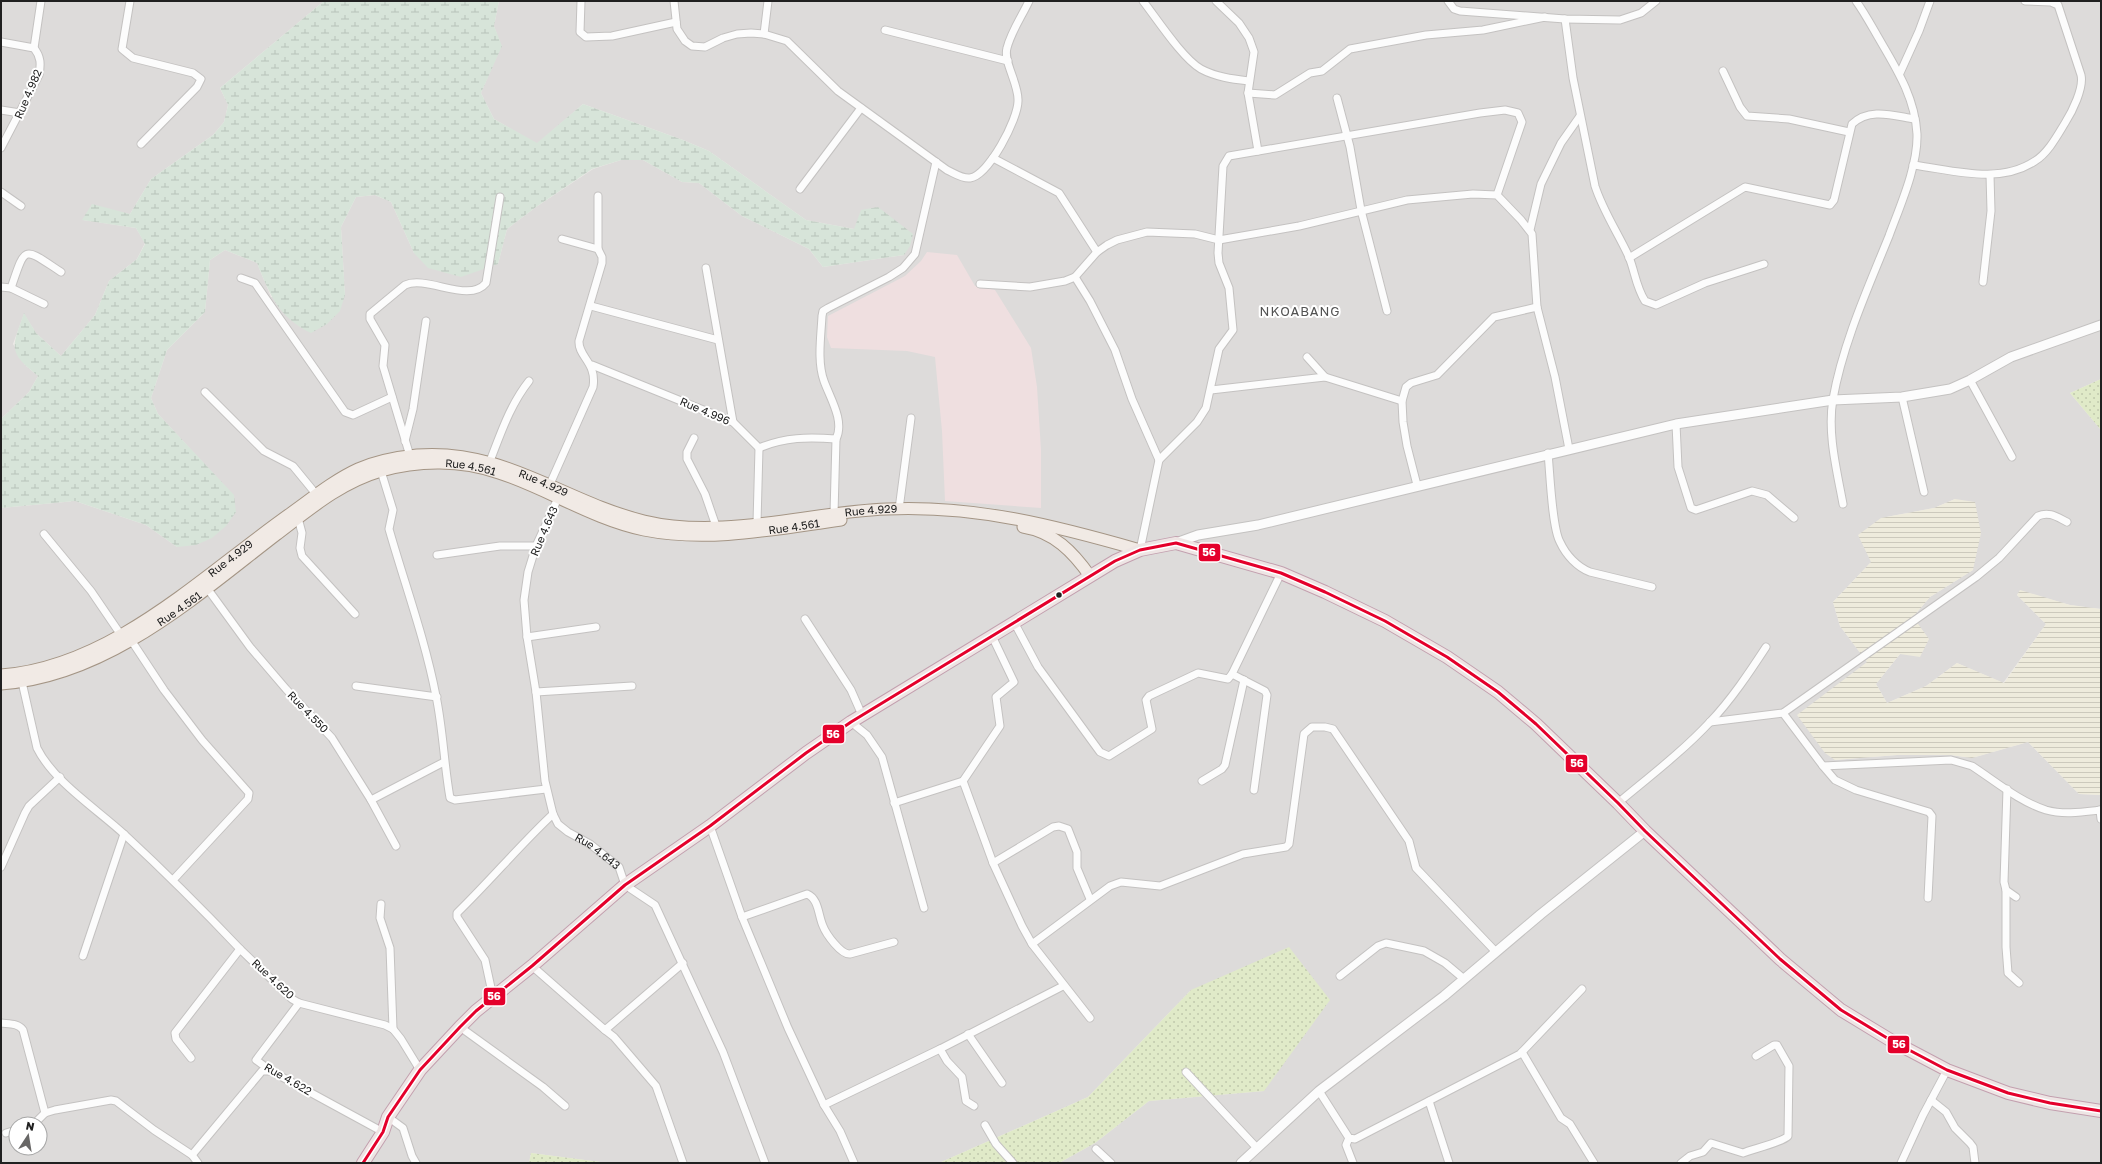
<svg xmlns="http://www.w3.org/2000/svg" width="2102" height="1164" viewBox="0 0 2102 1164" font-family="'Golos Text',sans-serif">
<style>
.residential{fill:#dddbda;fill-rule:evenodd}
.commercial{fill:#efdfe0}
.farmland{fill:url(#farmland-rules)}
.grass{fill:url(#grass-dots)}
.wetland{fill:url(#wetland-marsh)}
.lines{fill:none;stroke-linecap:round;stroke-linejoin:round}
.minor-casing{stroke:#c4c2c1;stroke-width:9}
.tertiary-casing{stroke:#c4c2c1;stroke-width:11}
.primary-casing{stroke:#a49585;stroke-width:13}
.trunk-casing{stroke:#c3a0af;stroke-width:14}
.minor{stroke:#fcfcfc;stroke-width:7}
.tertiary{stroke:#fcfcfc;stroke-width:9}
.primary{stroke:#f1eae5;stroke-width:11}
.trunk{stroke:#eee5e4;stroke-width:12}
.bus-1-casing{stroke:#fff;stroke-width:6}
.bus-1{stroke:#e4002b;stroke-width:3}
.bus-dot{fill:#202020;stroke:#fff;stroke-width:1.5}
.labels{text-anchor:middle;stroke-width:4;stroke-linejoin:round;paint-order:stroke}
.street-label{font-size:11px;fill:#202020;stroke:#fff}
.quarter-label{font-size:13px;letter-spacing:1px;fill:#535353;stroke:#fff}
.line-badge{stroke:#fff;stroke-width:1.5}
.badge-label{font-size:11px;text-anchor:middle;font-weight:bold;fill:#fff}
</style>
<defs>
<pattern id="farmland-rules" width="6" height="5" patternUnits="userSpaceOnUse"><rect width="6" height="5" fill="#eeebdc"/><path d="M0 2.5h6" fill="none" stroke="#ccc9bc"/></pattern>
<pattern id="grass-dots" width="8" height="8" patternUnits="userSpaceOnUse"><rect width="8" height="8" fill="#e0eac8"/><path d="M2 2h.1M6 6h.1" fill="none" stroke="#c0c8ac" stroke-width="1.8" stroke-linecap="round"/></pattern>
<pattern id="wetland-marsh" width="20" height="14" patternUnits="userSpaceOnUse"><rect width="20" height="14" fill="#d7e4d9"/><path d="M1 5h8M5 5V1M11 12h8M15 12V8" fill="none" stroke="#b8c3ba"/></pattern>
</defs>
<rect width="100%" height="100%" fill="#eeebe8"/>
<path class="residential" d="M 1,1 L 324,1 L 220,88 L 228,105 L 224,122 L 213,135 L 151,179 L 130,214 L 83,220 L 136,228 L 145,243 L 137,259 L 109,281 L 95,315 L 61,356 L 36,333 L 24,314 L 13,344 L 25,365 L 38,376 L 29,392 L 1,419 Z
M 499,1 L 2101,1 L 2101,379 L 2070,393 L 2101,430 L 2101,609 L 2070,605 L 2020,591 L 2017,595 L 2046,624 L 2003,683 L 1957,663 L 1926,686 L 1887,703 L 1876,684 L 1900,654 L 1913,617 L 1930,597 L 1973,570 L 1955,499 L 1934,508 L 1881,518 L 1871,562 L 1833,602 L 1840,626 L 1867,662 L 1835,760 L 1897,755 L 1950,755 L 1972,758 L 2028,742 L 2079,794 L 2101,795 L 2101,1163 L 1059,1163 L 1095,1143 L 1149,1101 L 1264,1091 L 1191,990 L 1088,1097 L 939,1163 L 608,1163 L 531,1153 L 529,1163 L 1,1163 L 1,508 L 75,501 L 146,525 L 177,547 L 233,495 L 158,414 L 151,398 L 167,350 L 205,312 L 210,260 L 225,250 L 257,263 L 271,297 L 345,295 L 341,227 L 356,197 L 375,195 L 391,202 L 414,253 L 498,264 L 507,229 L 536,207 L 593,169 L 621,160 L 643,160 L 682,182 L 699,183 L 742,216 L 809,249 L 823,267 L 904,255 L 854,229 L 806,220 L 709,151 L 683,140 L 583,104 L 537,144 L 494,119 L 481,93 L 501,46 L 494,26 ZM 16,1124 L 40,1124 L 40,1148 L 16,1148 Z"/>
<path class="commercial" d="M 927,252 L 957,255 L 975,286 L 995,290 L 1031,348 L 1037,387 L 1041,450 L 1041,508 L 945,501 L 942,431 L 935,357 L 907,351 L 831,348 L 827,337 L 828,316 L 905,276 L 921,261 Z"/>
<path class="farmland" d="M 1955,499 L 1975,502 L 1981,533 L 1973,570 L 1930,597 L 1913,617 L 1929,639 L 1920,657 L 1900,654 L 1876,684 L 1887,703 L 1926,686 L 1957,663 L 2004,683 L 2046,624 L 2017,595 L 2020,590 L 2070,605 L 2101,609 L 2101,795 L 2079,794 L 2028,742 L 1972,758 L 1950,755 L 1897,755 L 1835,760 L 1825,753 L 1797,715 L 1867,662 L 1840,626 L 1833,602 L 1871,562 L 1858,535 L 1881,518 L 1934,508 Z"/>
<path class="grass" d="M 2101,379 L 2101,430 L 2070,393 Z
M 1289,947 L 1330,1000 L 1264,1091 L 1149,1101 L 1095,1143 L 1059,1163 L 939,1163 L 1088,1097 L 1191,990 Z
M 531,1153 L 608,1163 L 529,1163 Z"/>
<path class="wetland" d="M 324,1 L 499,1 L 494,26 L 502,46 L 481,93 L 494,119 L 537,143 L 583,104 L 683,140 L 709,151 L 806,220 L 854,229 L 861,210 L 878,207 L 913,234 L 910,246 L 904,255 L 823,267 L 809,249 L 742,216 L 699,183 L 682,182 L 643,160 L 621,160 L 592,169 L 536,207 L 507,229 L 498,264 L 461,277 L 428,268 L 414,253 L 391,202 L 375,195 L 356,197 L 341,227 L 345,295 L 340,311 L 327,324 L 311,333 C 278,317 270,295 257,263 L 225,250 L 210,260 L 205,312 L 167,350 L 151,398 L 158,414 L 234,495 L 236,512 L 226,526 L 212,538 L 196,545 L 177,547 L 146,525 L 75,501 L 1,508 L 1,419 L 29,392 L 38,376 C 7,351 12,348 24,313 L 36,333 L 61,356 L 95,315 L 109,281 L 137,259 L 145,244 L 136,228 L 82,220 L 92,204 L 130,214 L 151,179 L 213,135 L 224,122 L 228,105 L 220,88 Z"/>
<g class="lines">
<g class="minor-casing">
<g id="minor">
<path d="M 130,1 L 122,49 L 133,58 L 193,73 L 201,79 L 197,87 L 141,144"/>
<path d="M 581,1 L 580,32 L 586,37 L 612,36 L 676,22"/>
<path d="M 674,1 L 677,29 L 685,41 L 692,46 L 705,47 L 723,38 L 737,34 L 751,33 L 764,34 L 787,41 L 838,91 L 947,170 C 954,173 962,179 970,178 C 989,175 1018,119 1018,101 C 1019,84 1003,62 1007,48 C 1011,32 1022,16 1029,1"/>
<path d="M 1143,1 C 1157,19 1183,59 1201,69 C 1216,77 1232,79 1249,81"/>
<path d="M 1216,1 L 1239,23 L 1249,38 L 1254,52 L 1248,93 L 1258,151"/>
<path d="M 1448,1 L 1454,9 L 1460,11 L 1565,19 L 1620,20 L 1641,13 L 1656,1"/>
<path d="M 1565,19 L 1573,78 L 1595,186 C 1603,211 1618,233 1629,257 C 1635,272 1636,287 1645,301 L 1656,305 L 1705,283 L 1764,264"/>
<path d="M 885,30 L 1008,61"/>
<path d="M 764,34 L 768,1"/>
<path d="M 1,42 L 34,48 C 41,57 41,64 39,75 L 1,148"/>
<path d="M 34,48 L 41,1"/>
<path d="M 1723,71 L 1740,107 L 1747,116 L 1789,119 L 1849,132"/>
<path d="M 1900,73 L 1919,31 L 1930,1"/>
<path d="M 1248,93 L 1275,95 L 1310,73 L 1322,71 L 1350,49 L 1426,35 L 1483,30 L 1545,17"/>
<path d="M 1337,98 L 1350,147 L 1361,210 L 1387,311"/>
<path d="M 1,110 L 20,113"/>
<path d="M 993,158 L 1059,193 L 1097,252"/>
<path d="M 1913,165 C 1953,170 1999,185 2035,161 C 2048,153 2057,136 2065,123 C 2072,112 2084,88 2081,75 L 2058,5 L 2051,2 L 2025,1"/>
<path d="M 800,189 L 861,108"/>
<path d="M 1,192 L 21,206"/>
<path d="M 1530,230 L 1541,184 L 1561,143 L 1580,116"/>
<path d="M 598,249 L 598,196"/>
<path d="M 1629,258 L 1745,187 L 1830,205 L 1834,200 L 1852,124 C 1870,107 1894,116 1915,119"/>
<path d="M 706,268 L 733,422"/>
<path d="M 1075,277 L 1090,301 L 1115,350 L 1132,399 L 1159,460"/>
<path d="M 241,278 L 255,283 L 345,412 L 353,415 L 392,397"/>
<path d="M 1983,282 L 1991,211 L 1990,175"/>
<path d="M 980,284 L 1030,287 L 1065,281 L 1075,277 L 1097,252 L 1107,245 L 1117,240 L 1147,232 L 1195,234 L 1219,240 L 1299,226 L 1407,200 L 1473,194 L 1497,195 L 1521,220 L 1532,234 L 1537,307 L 1555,377 L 1569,449"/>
<path d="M 1,287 L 11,288 L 44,304"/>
<path d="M 11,288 C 26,244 23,247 61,272"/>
<path d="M 591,306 L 718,340"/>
<path d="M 1307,357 L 1325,377 L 1402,401"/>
<path d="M 592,365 L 733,422 L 759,448 C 785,437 808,437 836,439"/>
<path d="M 1970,380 L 2012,457"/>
<path d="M 1211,390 L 1325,377"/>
<path d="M 205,392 L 264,451 L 293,466 L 316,494"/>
<path d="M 1902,397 L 1924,492"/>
<path d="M 1676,424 L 1678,467 L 1691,508 L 1696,510 L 1752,491 L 1767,495 L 1794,518"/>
<path d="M 694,438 L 687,452 L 687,459 L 705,494 L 716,526"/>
<path d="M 405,441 L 413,409 L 426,321"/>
<path d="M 1548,453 C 1550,473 1552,528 1560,542 C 1566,555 1577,567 1590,572 L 1652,587"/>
<path d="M 410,456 L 383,366 L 385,345 L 370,319 L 370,314 L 405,285 C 427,275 469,304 486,283 L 500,197"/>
<path d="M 490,461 C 501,433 510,405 529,381"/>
<path d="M 381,471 L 393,510 L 389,529 C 405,585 425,639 436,696 C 443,729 444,764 450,798 L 455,800 L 546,789"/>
<path d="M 550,484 L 593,387 C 597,362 578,357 579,341 L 602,263 L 602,257 L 598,249 L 562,239"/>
<path d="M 1417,485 L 1407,446 L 1403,422 L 1402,401 L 1406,387 L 1411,383 L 1437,375 L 1494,317 L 1537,307"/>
<path id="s1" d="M 558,498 L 536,546 L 528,572 L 524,600 L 527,637 L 536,692 L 545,781 L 553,814 L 558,824 L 568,832 L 590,844 L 619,867 L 625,885 L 655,905 L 723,1052 L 765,1163"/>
<path d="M 1843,504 C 1837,471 1827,433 1833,399 C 1843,343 1868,288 1889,236 C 1900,206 1918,166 1917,134 C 1915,97 1896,68 1878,37 C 1871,25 1864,12 1856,1"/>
<path d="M 899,509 L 911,418"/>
<path d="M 834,514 L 836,439 C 845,421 830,398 824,381 C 817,362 821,336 822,316 L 823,311 L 828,308 L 889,277 L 903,268 L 915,254 L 936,162"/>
<path d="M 298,518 L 302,533 L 300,548 L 302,556 L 355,614"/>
<path d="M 757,523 L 759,448"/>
<path d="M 44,534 L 91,591 L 121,635"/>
<path d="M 1140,550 L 1159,460 L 1197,422 L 1206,408 L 1219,349 L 1233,330 L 1229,288 L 1219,263 L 1218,253 L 1223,166 L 1229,156 L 1480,113 L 1505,110 L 1518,113 L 1522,122 L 1497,195"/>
<path d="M 437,555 L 500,546 L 536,546"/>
<path d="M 207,588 L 250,647 L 286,689 L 332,738 L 371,800 L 396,846"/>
<path d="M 805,619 L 851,690 L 862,715"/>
<path d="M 1014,622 L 1038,667 L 1100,752 L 1109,756 L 1152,729 L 1146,700 L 1149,696 L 1198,673 L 1228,679 L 1232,674"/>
<path d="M 527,637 L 596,627"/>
<path d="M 131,640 L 164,690 L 202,740 L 249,793 L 248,799 L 173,880"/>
<path d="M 22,682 L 37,748 C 54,782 97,809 125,835 C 165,872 203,910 240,949"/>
<path d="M 356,686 L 437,697"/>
<path d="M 536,692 L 632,686"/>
<path d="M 1783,713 L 1823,766 L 1951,760 L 1972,766 C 1995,781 2020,802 2046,810 C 2064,815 2083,812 2101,810"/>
<path d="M 851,722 L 867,735 L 882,757 L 924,908"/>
<path d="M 1710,722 L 1783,713 L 1976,577 L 1999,558 L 2038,516 C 2049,511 2057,517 2067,522"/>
<path d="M 1823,766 L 1835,780 L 1856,790 L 1929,812 L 1932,816 L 1928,898"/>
<path d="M 963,781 L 1000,726 L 996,697 L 1014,682 L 992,636"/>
<path d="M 1202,781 L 1222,769 L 1225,765 L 1244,680"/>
<path d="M 2007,789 L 2004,882 L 2006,890 L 2016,897"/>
<path d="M 1254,790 L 1267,695 L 1265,691 L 1232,674 L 1281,573"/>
<path d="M 371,800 L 444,762"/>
<path d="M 894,803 L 963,781 L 993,863 L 1022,926 L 1032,944 L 1090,1018"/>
<path d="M 1618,803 C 1649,777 1682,752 1710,722 C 1731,700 1749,673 1766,647"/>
<path d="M 2100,810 L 2101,819"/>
<path d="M 710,826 L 742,917 L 788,1028 L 824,1105 L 840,1131 L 854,1163"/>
<path d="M 993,863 L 1053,827 L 1059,826 L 1068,829 L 1077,852 L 1077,868 L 1090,899"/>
<path d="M 1,867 L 25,813 L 29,806 L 60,777"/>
<path d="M 2006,890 L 2006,947 L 2008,973 L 2019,983"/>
<path d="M 381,904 L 380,918 L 390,948 L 393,1029"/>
<path d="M 742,917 L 807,894 C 819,899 818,915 823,926 C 826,934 841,955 850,954 L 894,942"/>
<path d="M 1032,944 L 1110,886 L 1121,882 L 1160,886 L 1243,854 L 1286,847 L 1289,844 L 1304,734 L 1312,727 L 1325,727 L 1333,729 L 1409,841 L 1416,868 L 1496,952"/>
<path d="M 83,956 L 124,834"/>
<path d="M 532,966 L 605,1030 L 683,963"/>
<path d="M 1340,976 L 1378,946 L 1386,943 L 1424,951 L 1445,963 L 1464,979"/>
<path d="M 493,997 L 485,960 L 457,917 L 457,913 C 490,881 519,846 553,814"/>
<path d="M 299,1003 L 256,1060 L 271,1071 L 383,1132"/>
<path d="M 1,1023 C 9,1024 18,1023 23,1030 L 45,1113"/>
<path d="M 460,1027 L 543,1087 L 565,1106"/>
<path d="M 605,1030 L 614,1037 L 656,1086 L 683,1163"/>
<path d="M 968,1034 L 1002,1083"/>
<path d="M 940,1049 L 947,1061 L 962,1077 L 966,1101 L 974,1106"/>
<path d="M 1522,1052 L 1561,1118 L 1570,1124 L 1594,1163"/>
<path d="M 191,1058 L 176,1039 L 175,1033 L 240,949 L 292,999 L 299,1003 L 385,1025 L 393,1029 L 401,1039 L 420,1070"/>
<path d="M 1186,1072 L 1256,1147"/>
<path d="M 1319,1091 L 1349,1138 L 1355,1139 L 1520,1054 L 1582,989"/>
<path d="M 1931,1100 L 1946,1112 L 1955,1128 L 1970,1143 L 1973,1147 L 1975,1163"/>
<path d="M 1429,1101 L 1449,1163"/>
<path d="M 824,1105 L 940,1049 L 1063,986"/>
<path d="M 388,1117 L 403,1128 L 412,1156 L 416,1163"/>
<path d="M 34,1124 L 45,1113 L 55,1110 L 111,1100 L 116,1101 L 154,1130 L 192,1155 L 198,1163"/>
<path d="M 985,1125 L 996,1144 L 1013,1163"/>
<path d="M 6,1133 L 16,1130"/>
<path d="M 1349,1138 L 1346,1145 L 1353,1163"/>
<path d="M 1096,1149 L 1111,1163"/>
<path d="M 192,1155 L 262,1071 L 271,1071"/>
<path d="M 1681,1163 L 1690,1156 L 1703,1152 L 1711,1143 L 1743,1153 C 1753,1149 1783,1142 1788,1136 L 1789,1066 L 1777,1045 L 1774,1045 L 1756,1056"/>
<path d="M 1901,1163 L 1923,1115 L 1947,1070"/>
</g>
</g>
<g class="tertiary-casing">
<path id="tertiary" d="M 1176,543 L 1198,535 L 1258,525 L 1676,424 L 1833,400 L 1902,397 L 1950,389 L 1970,380 L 2011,357 L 2101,325
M 1241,1163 L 1319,1091 L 1444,996 L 1541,914 L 1645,831"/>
</g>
<g class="primary-casing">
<g id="primary">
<path d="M 1023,527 C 1054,532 1073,552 1090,576"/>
<path id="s2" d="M 1,675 C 112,667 204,574 291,513 C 312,498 334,480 358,469 C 376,461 397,457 417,455 C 504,448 563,501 644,521 C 723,540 807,512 887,509 C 976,505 1056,526 1140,550"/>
<path id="s3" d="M 1,684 C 108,676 194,598 276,535 C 309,510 340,483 381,471 C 419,460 461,460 499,473 C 548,489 592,519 644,530 C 709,543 776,529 841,520"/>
</g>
</g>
<g class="trunk-casing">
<path id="trunk" d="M 363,1163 L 383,1132 L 388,1117 L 420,1070 L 460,1027 L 476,1011 L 532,966 L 625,885 L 710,826 L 806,753 L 851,722 L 1115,561 L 1140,550 L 1176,543 L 1281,573 L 1325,592 L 1385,621 L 1447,657 L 1498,692 L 1536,724 L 1618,803 L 1645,831 L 1780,959 L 1841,1010 L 1892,1041 L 1947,1070 L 2008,1093 L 2050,1103 L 2101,1111"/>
</g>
<use href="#minor" class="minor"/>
<use href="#tertiary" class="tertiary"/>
<use href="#primary" class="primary"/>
<use href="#trunk" class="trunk"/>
<g class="bus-1-casing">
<path id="bus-1" d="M 363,1163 L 383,1132 L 388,1117 L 420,1070 L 460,1027 L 476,1011 L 532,966 L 625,885 L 710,826 L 806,753 L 851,722 L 1115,561 L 1140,550 L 1176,543 L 1281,573 L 1325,592 L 1385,621 L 1447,657 L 1498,692 L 1536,724 L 1618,803 L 1645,831 L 1780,959 L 1841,1010 L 1892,1041 L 1947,1070 L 2008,1093 L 2050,1103 L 2101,1111"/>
</g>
<use href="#bus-1" class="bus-1"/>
</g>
<circle class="bus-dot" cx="1059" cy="595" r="3.5"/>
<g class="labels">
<g class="street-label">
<text transform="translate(28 94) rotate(-67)" y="4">Rue 4.982</text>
<text transform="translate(705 411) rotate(23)" y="4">Rue 4.996</text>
<text dy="4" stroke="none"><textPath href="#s3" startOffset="532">Rue 4.561</textPath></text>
<text dy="4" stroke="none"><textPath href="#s2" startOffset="609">Rue 4.929</textPath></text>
<text dy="4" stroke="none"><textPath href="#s2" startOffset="945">Rue 4.929</textPath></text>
<text dy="4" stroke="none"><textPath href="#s3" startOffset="868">Rue 4.561</textPath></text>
<text transform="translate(544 531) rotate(-67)" y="4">Rue 4.643</text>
<text dy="4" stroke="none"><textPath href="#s2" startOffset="261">Rue 4.929</textPath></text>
<text dy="4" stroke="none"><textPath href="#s3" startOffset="196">Rue 4.561</textPath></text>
<text transform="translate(308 712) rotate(46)" y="4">Rue 4.550</text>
<text dy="4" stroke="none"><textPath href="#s1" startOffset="384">Rue 4.643</textPath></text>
<text transform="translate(273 979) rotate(43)" y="4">Rue 4.620</text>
<text transform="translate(288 1079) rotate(30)" y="4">Rue 4.622</text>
</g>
<g class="quarter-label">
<text x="1300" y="316">NKOABANG</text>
</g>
</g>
<g class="line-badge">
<rect x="1198" y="543" width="23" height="19" rx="4" fill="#e4002b"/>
<rect x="822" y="724" width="23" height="20" rx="4" fill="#e4002b"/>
<rect x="1565" y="754" width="23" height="19" rx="4" fill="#e4002b"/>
<rect x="483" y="987" width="23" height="19" rx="4" fill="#e4002b"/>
<rect x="1887" y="1035" width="23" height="19" rx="4" fill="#e4002b"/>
</g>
<g class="badge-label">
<text x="1209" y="556">56</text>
<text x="833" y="738">56</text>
<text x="1577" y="767">56</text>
<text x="494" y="1000">56</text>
<text x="1899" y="1048">56</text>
</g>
<rect width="2102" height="1164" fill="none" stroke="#202020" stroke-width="4"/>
<g transform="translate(28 1136) rotate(12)"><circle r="19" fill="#ffffff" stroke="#a6a6a6"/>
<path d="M0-3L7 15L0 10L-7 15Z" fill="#686766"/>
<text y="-6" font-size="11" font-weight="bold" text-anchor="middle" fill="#202020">N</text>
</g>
</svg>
